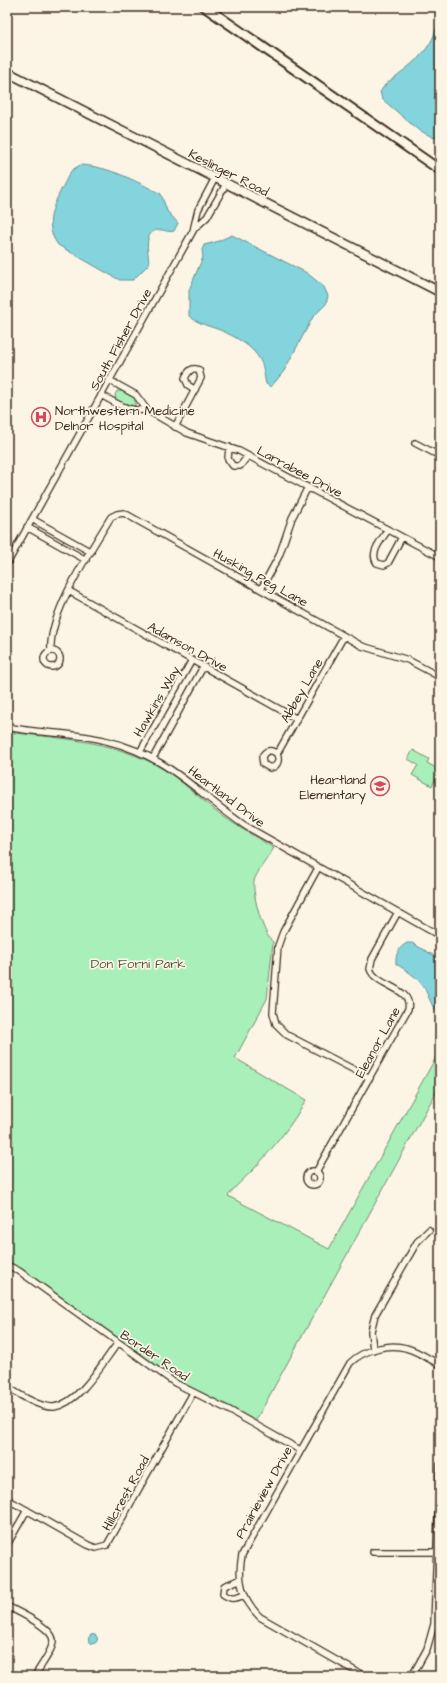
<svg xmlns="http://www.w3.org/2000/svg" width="447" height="1683" viewBox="0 0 447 1683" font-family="'Architects Daughter',sans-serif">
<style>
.green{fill:#a9efba;stroke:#728c6c}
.water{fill:#83d4dc;stroke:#669090}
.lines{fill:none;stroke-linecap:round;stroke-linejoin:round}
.street-casing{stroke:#3b2a1e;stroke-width:8}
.secondary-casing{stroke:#3b2a1e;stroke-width:11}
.street{stroke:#fcf5e5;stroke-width:5.5}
.secondary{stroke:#fcf5e5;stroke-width:8}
.rail{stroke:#3b2a1e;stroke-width:2}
.labels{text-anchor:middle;stroke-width:3.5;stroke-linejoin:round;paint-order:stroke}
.street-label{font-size:13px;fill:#3b2a1e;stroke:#fcf5e5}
.poi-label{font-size:13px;fill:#3b2a1e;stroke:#fcf5e5;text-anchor:start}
.park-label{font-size:13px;fill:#51513d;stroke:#fcf5e5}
</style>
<rect width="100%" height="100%" fill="#fcf5e5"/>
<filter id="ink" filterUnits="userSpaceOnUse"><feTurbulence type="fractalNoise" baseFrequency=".025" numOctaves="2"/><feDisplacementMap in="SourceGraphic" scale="8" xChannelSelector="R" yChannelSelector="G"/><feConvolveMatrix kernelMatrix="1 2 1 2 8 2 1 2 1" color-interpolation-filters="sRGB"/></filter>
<g filter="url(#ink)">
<path class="green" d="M 117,391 L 122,391 L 135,398 L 135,406 L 129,407 L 116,400 L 115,395 Z
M 7,732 C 55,738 98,739 144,759 C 173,771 191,791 215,810 C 234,825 254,836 274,848 C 269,856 256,873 254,881 C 252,894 263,935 273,942 L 267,999 L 235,1058 L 306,1100 C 292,1125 273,1148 254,1169 C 245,1178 235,1186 228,1196 L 329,1249 L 440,1050 L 440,1085 L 255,1422 L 188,1387 L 168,1375 L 25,1272 L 7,1262 Z
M 413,750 L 429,759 L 427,763 L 440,770 L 432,786 L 412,775 L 418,765 L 408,759 Z"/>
<path class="water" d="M 438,17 L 440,17 L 440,133 L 434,138 L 417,129 L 382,99 L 380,92 L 385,85 C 409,65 436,51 438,17 Z
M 80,165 C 108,166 136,181 161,194 L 167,211 L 178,223 L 174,231 C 168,233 164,229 158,230 C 142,232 149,254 149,264 L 133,280 L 120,280 L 114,277 L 58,245 C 40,221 58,198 69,174 L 72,170 Z
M 232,235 L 307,273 L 324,287 L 328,296 L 326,304 L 313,317 L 284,371 L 271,387 L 266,384 C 264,376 264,366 260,360 C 253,346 234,336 220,330 C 209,326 199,324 189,316 L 189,290 L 203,257 L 202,250 L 204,245 L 216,242 Z
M 407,943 L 412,943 L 440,959 L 440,1015 C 431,1008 429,995 423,986 C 416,976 406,970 396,964 C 395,955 399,947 407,943 Z
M88.5 1639a4.5 4.5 0 1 1 9 0a4.5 4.5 0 1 1-9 0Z"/>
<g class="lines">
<g class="street-casing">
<path id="street" d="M 194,229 L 207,217 L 226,184
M 101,395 C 118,404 128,412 147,410 L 136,395 L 109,380
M 147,410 L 187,433 L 239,451 L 440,557
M 175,427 L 201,378 L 199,370 C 192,366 188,372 185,378 L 188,385 L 195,390
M 415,443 L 440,456
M 229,447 L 228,459 L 233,466 L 240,466 L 248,456
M 32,519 L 91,552
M 27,527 L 86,560
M 388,530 C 382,539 369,553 377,563 L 384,565 L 388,563 L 402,537
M 7,564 L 193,231 L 198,210 L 215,178
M 261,589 L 279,556 L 292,518 L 308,487
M 69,591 L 297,719
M44 659a8 8 0 1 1 16 0a8 8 0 1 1-16 0Z
M 51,651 C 48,614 91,550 111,517 L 117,514 L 124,513 L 362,646 L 408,660 L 440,677
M 7,727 C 40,734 74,732 107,741 C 168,756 196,792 244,825 L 440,936
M 140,752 L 192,660
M 277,754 C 271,749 265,750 262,757 L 263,764 L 270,768 C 277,767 280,761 277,754 L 344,636
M 153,758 L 203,667
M 318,868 L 283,932 L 278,946 L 273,1013 L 276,1024 L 287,1035 L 370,1078
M306 1178a7 7 0 1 1 14 0a7 7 0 1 1-14 0Z
M 316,1172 L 408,1009 C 413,987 376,987 370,969 L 372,959 L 398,912
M 7,1265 L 19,1271 L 175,1383 L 229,1410 L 300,1450
M 373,1350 L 371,1331 L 375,1315 L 417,1242 L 429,1230
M 9,1388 C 20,1395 40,1408 54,1407 C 80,1403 102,1363 118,1343
M 7,1499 L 88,1545 L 96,1548 L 107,1545 L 193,1393
M 7,1545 L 27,1510
M 373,1552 L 437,1552
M 239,1580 L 224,1586 L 223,1594 C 231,1600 235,1599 244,1595
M 7,1606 C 18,1612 52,1627 53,1640 C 53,1651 40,1666 35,1676
M 364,1676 L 260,1617 C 242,1599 237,1580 242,1555 L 350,1363 C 363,1350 388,1343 406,1348 C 418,1351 429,1359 440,1365
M 412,1676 L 427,1649 L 434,1624 L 440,1465"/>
</g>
<g class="secondary-casing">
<path id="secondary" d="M 7,72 L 440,292"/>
</g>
<use href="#street" class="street"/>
<use href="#secondary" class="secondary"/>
<path class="rail" d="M 196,7 L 440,176
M 214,7 L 440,164"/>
</g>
</g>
<defs>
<g id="hospital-ring" transform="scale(1)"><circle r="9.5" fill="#fcf5e5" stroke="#d1495b" stroke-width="1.5"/><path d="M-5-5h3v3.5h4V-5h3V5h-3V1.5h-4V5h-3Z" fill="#d1495b"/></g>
<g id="school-ring" transform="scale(1)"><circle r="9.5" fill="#fcf5e5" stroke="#d1495b" stroke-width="1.5"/><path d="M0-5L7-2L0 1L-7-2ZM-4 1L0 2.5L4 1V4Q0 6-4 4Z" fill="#d1495b"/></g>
</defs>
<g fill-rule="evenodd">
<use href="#hospital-ring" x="41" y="417"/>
<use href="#school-ring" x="380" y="786"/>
</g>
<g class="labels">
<g class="street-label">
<text transform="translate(229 172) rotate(27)" y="5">Keslinger Road</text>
<text transform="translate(120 339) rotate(-61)" y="5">South Fisher Drive</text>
<text transform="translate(300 471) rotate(28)" y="5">Larrabee Drive</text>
<text transform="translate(261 577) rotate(29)" y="5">Husking Peg Lane</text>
<text transform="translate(188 646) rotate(29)" y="5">Adamson Drive</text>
<text transform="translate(301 690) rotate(-60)" y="5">Abbey Lane</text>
<text transform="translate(156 701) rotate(-60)" y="5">Hawkins Way</text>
<text transform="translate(227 796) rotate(37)" y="5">Heartland Drive</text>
<text transform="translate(377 1042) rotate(-61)" y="5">Eleanor Lane</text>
<text transform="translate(155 1355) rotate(34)" y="5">Border Road</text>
<text transform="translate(263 1492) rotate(-61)" y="5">Prairieview Drive</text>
<text transform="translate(125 1493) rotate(-61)" y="5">Hillcrest Road</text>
</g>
<g class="poi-label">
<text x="55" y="415">Northwestern Medicine<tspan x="55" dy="15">Delnor Hospital</tspan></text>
<text x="366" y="784" text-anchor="end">Heartland<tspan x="366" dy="15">Elementary</tspan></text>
</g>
<g class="park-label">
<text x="138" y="968">Don Forni Park</text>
</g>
</g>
<rect width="447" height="1683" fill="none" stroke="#fcf5e5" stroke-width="24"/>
<rect x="12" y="12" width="423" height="1659" fill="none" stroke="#3b2a1e" stroke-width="1.5" filter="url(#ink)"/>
</svg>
